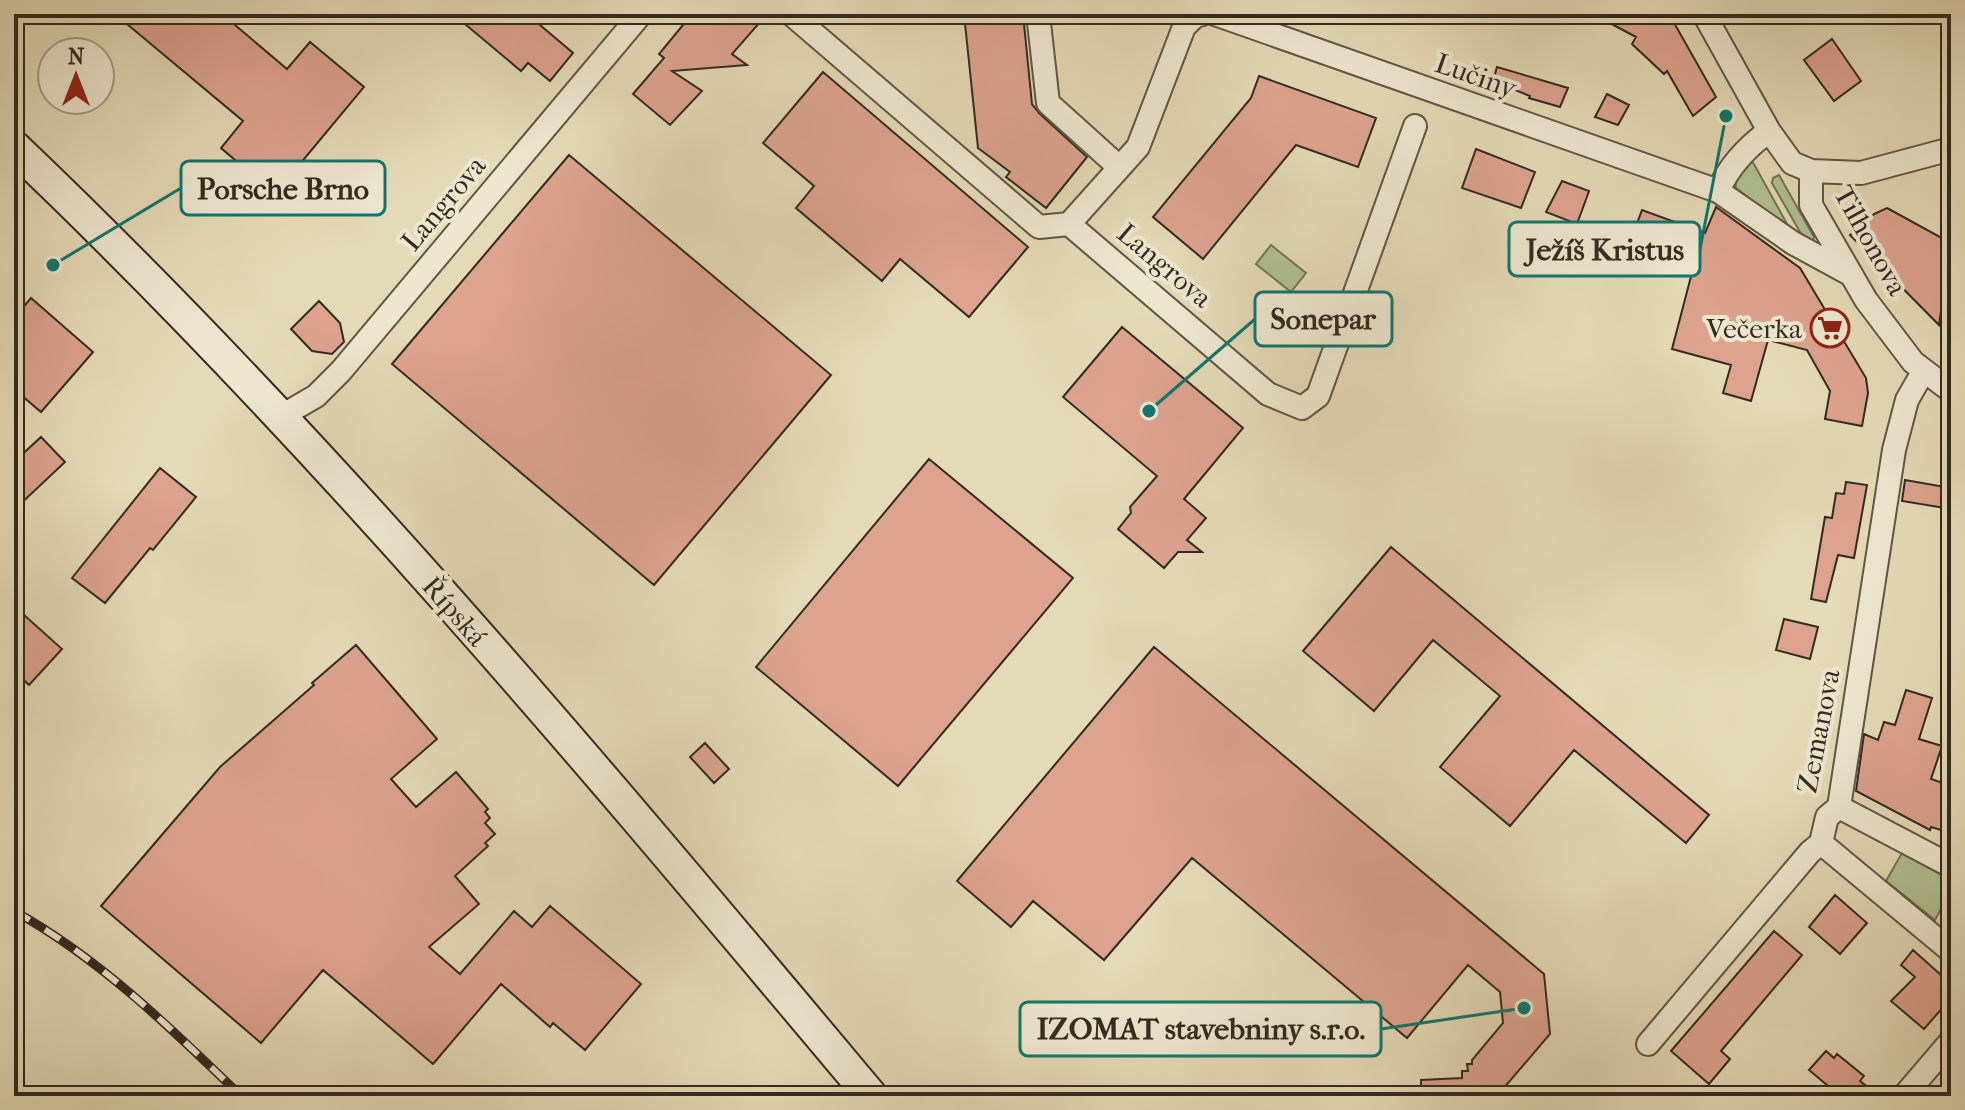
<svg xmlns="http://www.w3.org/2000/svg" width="1965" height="1110" viewBox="0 0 1965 1110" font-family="'IM FELL French Canon',serif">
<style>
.green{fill:#b1c091;stroke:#727558;stroke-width:2}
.building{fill:#dda38f;stroke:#332a20;stroke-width:2}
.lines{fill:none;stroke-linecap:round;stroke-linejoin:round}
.street-casing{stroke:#605646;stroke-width:26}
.secondary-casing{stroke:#332a20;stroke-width:36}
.street{stroke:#eee7d0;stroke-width:22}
.secondary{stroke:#eee7d0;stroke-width:32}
.rail-casing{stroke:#332a20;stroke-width:9}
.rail{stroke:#eee7d0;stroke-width:6;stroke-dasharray:18;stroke-linecap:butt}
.labels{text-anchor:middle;stroke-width:8;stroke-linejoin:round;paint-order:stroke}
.street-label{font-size:28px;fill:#332a20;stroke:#eee7d0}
.poi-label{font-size:28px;fill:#332a20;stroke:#eee7d0;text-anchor:end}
.leader{fill:none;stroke:#0f766e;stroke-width:3}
.callout-dot{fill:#0f766e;stroke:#eee7d0;stroke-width:3}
.callout{fill:#eee7d0;stroke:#0f766e;stroke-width:3}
.callout-label{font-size:30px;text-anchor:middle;font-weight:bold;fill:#332a20}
</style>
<rect width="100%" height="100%" fill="#e5dab7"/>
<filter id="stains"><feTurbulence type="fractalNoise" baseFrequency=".0025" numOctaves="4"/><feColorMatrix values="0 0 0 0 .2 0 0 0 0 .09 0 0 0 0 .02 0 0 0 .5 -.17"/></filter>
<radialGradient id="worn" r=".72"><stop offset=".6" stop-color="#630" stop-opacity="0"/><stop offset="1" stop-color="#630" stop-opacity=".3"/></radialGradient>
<path class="green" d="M 1750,157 L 1792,233 L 1736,188 L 1735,178 Z
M 1779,175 L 1814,237 L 1813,242 L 1804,239 L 1772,183 L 1773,178 Z
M 1271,245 L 1306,273 L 1291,292 L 1256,264 Z
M 1902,853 L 1951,880 L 1951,891 L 1935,920 L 1886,881 Z"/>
<path class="building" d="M 115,14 L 222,14 L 287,69 L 310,42 L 364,87 L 275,194 L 221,148 L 243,121 Z
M 453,14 L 527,14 L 573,53 L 550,81 L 528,63 L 521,71 Z
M 692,14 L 767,14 L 732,54 L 747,65 L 672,71 L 702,91 L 670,125 L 633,94 L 664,58 L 659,54 Z
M 964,14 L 1023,14 L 1032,104 L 1039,113 L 1087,157 L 1046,208 L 1006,177 L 1010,172 L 978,148 Z
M 1593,14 L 1669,14 L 1716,97 L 1693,116 L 1667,71 L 1664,74 L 1632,44 L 1636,37 Z
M 1832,39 L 1861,81 L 1834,101 L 1804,60 Z
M 1497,67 L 1568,88 L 1560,107 L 1529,98 L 1530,96 L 1493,81 Z
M 823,72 L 1028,247 L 969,317 L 900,259 L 882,281 L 796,208 L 814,186 L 763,143 Z
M 1259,76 L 1376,118 L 1358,167 L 1296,145 L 1203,259 L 1153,217 L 1251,98 Z
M 1607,94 L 1629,105 L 1618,125 L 1595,117 Z
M 1476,149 L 1535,172 L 1521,208 L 1462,188 Z
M 569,155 L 831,375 L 654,585 L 392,364 Z
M 1562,181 L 1589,191 L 1577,224 L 1546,212 Z
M 1716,207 L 1800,268 L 1866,378 L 1868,393 L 1862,426 L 1825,419 L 1830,391 L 1807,350 L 1768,340 L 1751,401 L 1723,393 L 1731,365 L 1672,349 L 1694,265 L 1630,242 L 1642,210 L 1705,233 Z
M 1887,208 L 1951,243 L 1939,325 L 1850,235 L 1874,214 Z
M 31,298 L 93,352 L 41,412 L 14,389 L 14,318 Z
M 319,301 L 340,323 L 344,342 L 332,354 L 312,351 L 291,329 Z
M 1122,327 L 1243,428 L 1184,499 L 1206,518 L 1187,540 L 1202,552 L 1178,552 L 1164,568 L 1118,529 L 1131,513 L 1130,507 L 1157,476 L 1063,397 Z
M 41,437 L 65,462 L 14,510 L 14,462 Z
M 929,459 L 1073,578 L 898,786 L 756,667 Z
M 160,468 L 196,497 L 153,550 L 150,548 L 105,603 L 72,578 Z
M 1905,480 L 1951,488 L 1951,509 L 1902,501 Z
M 1846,482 L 1867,485 L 1854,558 L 1838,555 L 1826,602 L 1811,599 L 1825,517 L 1832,518 L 1836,493 L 1844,494 Z
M 1391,547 L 1709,815 L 1686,843 L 1574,750 L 1510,826 L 1440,767 L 1500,696 L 1433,640 L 1374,711 L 1303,651 Z
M 14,606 L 62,649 L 29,685 L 14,671 Z
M 1784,619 L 1818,627 L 1810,659 L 1776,650 Z
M 356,645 L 437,739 L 391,779 L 416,807 L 456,772 L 488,809 L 485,812 L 490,818 L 485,823 L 495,834 L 485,843 L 488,846 L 455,876 L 479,904 L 429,947 L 460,974 L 514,911 L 532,927 L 550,906 L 641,984 L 585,1050 L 553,1023 L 550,1027 L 501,984 L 433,1064 L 323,970 L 261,1043 L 101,906 L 220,767 L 314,685 L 312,683 Z
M 1154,647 L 1544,974 L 1550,1034 L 1497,1096 L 1421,1096 L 1421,1080 L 1462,1078 L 1462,1071 L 1468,1071 L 1467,1064 L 1472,1064 L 1472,1060 L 1503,1023 L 1500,992 L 1468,965 L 1407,1038 L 1192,858 L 1104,960 L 1033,901 L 1011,927 L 957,881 Z
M 1906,690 L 1932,698 L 1919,739 L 1942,746 L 1931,779 L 1951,786 L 1951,833 L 1931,827 L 1930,830 L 1856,791 L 1864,734 L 1878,740 L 1884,722 L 1895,725 Z
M 705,743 L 729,769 L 714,783 L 690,757 Z
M 1835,895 L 1867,923 L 1840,954 L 1809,927 Z
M 1774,931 L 1802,955 L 1721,1051 L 1730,1059 L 1709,1084 L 1671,1051 Z
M 1913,950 L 1951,984 L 1951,998 L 1924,1029 L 1891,1001 L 1915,977 L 1901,965 Z
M 1826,1051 L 1834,1058 L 1837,1054 L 1864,1076 L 1860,1081 L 1879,1096 L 1840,1096 L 1809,1070 Z"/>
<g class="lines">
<g class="street-casing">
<path id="street" d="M 791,14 L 1039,227 L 1069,224 L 1268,394 L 1302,408 L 1318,396 L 1415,126
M 1038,14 L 1048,103 L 1119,167
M 1215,14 L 1718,191 L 1793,243 L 1850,274
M 1704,14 L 1769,131 L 1792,163 L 1811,171 L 1861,173 L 1951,149
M 1811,171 L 1811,205 L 1866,300 L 1913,362 L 1951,391
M 1718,191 C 1729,166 1747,147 1769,131
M 1069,224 L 1138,147 L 1184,27 L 1195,16 L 1203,14
M 280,417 L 316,396 L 341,371 L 641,14
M 1839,807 L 1951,866
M 1821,843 L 1951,951
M 1648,1044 L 1810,852 L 1821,843 L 1827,817 L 1839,807 L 1894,450 L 1907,400 L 1923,372
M 1904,1096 L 1951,1041"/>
</g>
<g class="secondary-casing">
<path id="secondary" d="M 14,147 C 321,439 599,772 871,1096"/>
</g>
<use href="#street" class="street"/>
<use href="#secondary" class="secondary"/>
<g class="rail-casing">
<path id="rail" d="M 14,911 C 99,958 172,1029 241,1096"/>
</g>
<use href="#rail" class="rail"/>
</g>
<defs>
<g id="supermarket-ring" transform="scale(2)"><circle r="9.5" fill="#eee7d0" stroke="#8f2418" stroke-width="1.5"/><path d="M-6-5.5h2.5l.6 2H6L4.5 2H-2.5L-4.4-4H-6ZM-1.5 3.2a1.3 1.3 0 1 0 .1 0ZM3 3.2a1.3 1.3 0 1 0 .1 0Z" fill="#8f2418"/></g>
</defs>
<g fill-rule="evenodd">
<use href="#supermarket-ring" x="1830" y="328"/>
</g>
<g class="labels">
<g class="street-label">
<text transform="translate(1476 75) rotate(19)" y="10">Lučiny</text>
<text transform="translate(443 203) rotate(-50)" y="10">Langrova</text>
<text transform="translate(1871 240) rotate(61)" y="10">Tilhonova</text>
<text transform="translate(1165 265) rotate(40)" y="10">Langrova</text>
<text transform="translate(455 611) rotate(49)" y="10">Řípská</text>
<text transform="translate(1818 731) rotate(-79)" y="10">Zemanova</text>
</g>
<g class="poi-label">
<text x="1802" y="338">Večerka</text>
</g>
</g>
<path class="leader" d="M53 265L181 188M1726 116L1700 249M1149 411L1255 319M1524 1008L1381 1029"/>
<g class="callout-dot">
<circle cx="53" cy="265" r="8"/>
<circle cx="1726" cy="116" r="8"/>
<circle cx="1149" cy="411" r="8"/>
<circle cx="1524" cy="1008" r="8"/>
</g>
<g class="callout">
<rect x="181" y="161" width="204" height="54" rx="8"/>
<rect x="1509" y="222" width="191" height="54" rx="8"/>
<rect x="1255" y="292" width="137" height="54" rx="8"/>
<rect x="1020" y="1002" width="361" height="54" rx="8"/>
</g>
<g class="callout-label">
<text x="283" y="199">Porsche Brno</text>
<text x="1605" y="260">Ježíš Kristus</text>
<text x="1323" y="329">Sonepar</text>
<text x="1201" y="1039">IZOMAT stavebniny s.r.o.</text>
</g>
<rect width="1965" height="1110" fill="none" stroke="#e5dab7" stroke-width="48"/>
<rect x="16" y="16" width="1933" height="1078" fill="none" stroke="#332a20" stroke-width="4"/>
<rect x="24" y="24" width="1917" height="1062" fill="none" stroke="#332a20" stroke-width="2"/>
<g transform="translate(76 76)"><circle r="38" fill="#eee7d0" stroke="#a39b8a" stroke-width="2"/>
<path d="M0-6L14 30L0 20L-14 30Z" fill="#8f2418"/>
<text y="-12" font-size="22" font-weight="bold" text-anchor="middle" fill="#332a20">N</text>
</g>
<rect width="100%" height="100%" filter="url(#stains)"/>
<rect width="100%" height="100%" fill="url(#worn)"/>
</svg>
